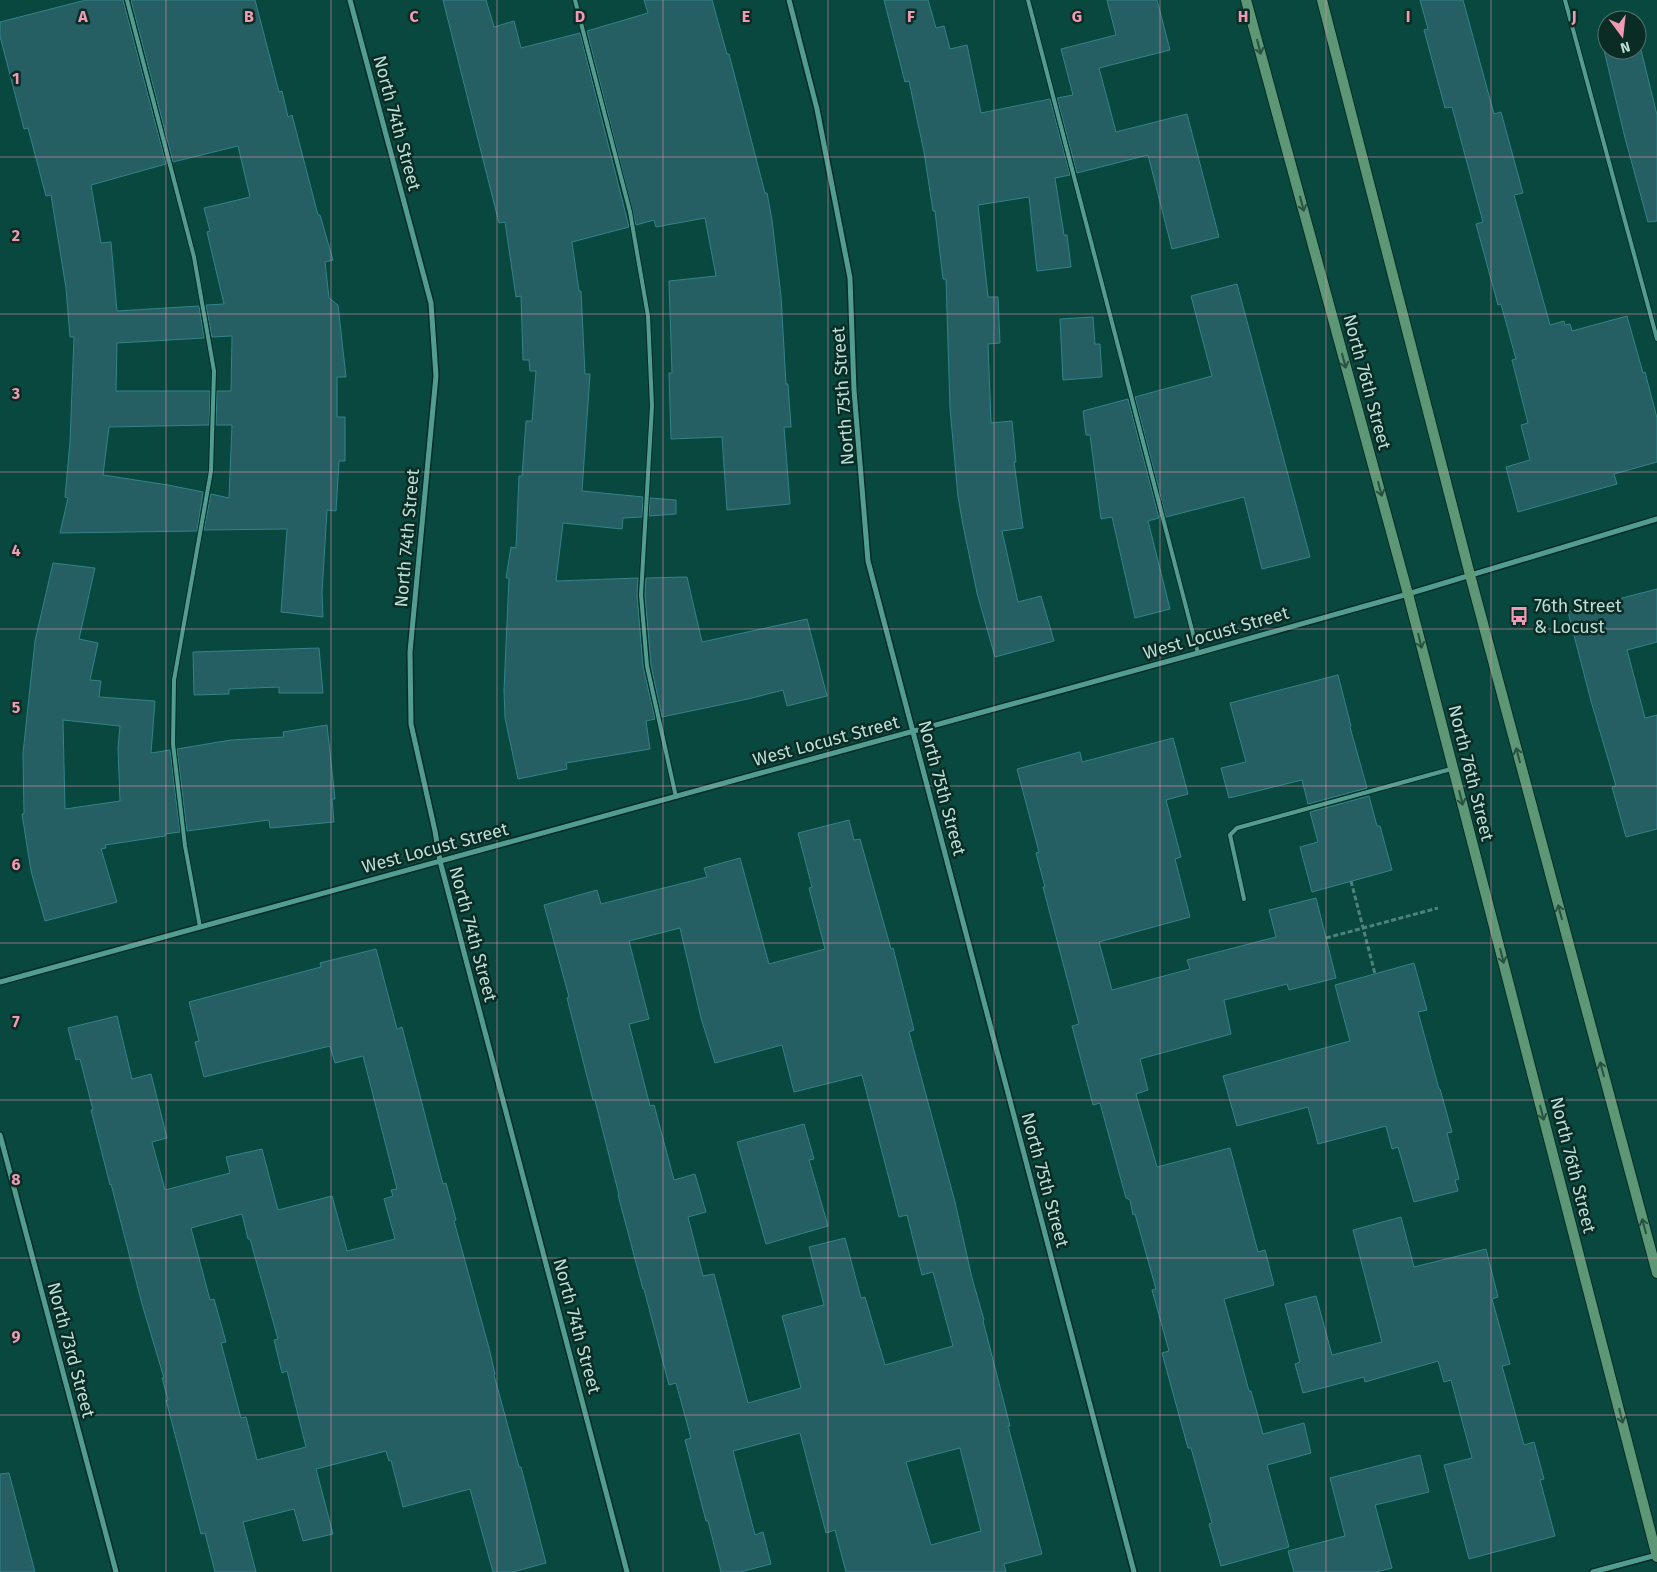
<svg xmlns="http://www.w3.org/2000/svg" width="1657" height="1572" viewBox="0 0 1657 1572" font-family="'Fira Sans',sans-serif">
<style>
.building{fill:#255f63;stroke:#338388;fill-rule:evenodd}
.lines{fill:none;stroke-linecap:round;stroke-linejoin:round}
.lane-casing{stroke:#022c26;stroke-width:6}
.street-casing{stroke:#022c26;stroke-width:8}
.secondary-casing{stroke:#022c26;stroke-width:12}
.path{stroke:#4e827a;stroke-width:3;stroke-dasharray:5 2.5;stroke-linecap:butt}
.lane{stroke:#539d90;stroke-width:4}
.street{stroke:#539d90;stroke-width:5}
.secondary{stroke:#5e9775;stroke-width:10}
.oneway{stroke:#285141}
.grid{fill:none;stroke:#f19ab4;stroke-width:1;stroke-opacity:0.55}
.labels{text-anchor:middle;stroke-width:5;stroke-linejoin:round;paint-order:stroke}
.street-label{font-size:18px;fill:#bbdfd7;stroke:#0b2b25}
.poi-label{font-size:18px;fill:#bbdfd7;stroke:#0b2b25;text-anchor:start}
.grid-label{font-size:16px;text-anchor:middle;font-weight:bold;fill:#f19ab4;stroke:#0b2b25;stroke-width:5;stroke-linejoin:round;paint-order:stroke}
</style>
<rect width="100%" height="100%" fill="#09483f"/>
<path class="building" d="M 86,0 L 123,0 L 166,164 L 91,185 L 101,243 L 111,242 L 117,311 L 199,306 L 204,338 L 117,343 L 116,391 L 210,391 L 209,425 L 109,427 L 103,475 L 168,485 L 203,492 L 197,531 L 60,533 L 68,498 L 65,497 L 70,442 L 74,337 L 70,337 L 66,288 L 51,195 L 46,196 L 28,128 L 24,129 L 0,36 L 0,22 Z
M 131,0 L 255,0 L 279,92 L 282,91 L 288,117 L 292,115 L 318,215 L 320,215 L 333,260 L 325,262 L 329,298 L 338,305 L 346,377 L 337,377 L 337,417 L 345,417 L 345,461 L 339,461 L 336,511 L 327,510 L 322,593 L 323,617 L 281,612 L 287,529 L 204,530 L 211,494 L 229,498 L 232,425 L 216,425 L 217,391 L 231,391 L 232,336 L 212,337 L 206,305 L 224,304 L 207,232 L 210,231 L 204,208 L 250,197 L 238,146 L 173,162 Z
M 443,0 L 486,0 L 494,27 L 514,21 L 521,48 L 580,33 L 629,227 L 572,242 L 579,291 L 581,291 L 585,374 L 590,374 L 582,491 L 643,497 L 642,517 L 623,518 L 622,529 L 563,523 L 556,581 L 638,578 L 637,595 L 643,666 L 655,719 L 646,721 L 650,749 L 566,763 L 567,769 L 518,779 L 505,718 L 504,690 L 509,578 L 506,578 L 511,547 L 516,548 L 519,476 L 522,476 L 526,421 L 532,421 L 536,371 L 530,371 L 529,360 L 523,360 L 521,296 L 516,297 L 505,222 L 499,223 Z
M 644,0 L 712,0 L 727,54 L 729,54 L 765,193 L 767,193 L 772,220 L 781,296 L 786,384 L 788,384 L 791,427 L 784,427 L 790,504 L 727,510 L 722,437 L 671,439 L 669,373 L 672,373 L 669,281 L 716,276 L 705,218 L 656,227 L 654,220 L 636,225 L 587,31 L 648,13 Z
M 884,0 L 928,0 L 936,28 L 944,26 L 950,49 L 967,45 L 981,113 L 1050,99 L 1070,175 L 1055,178 L 1064,235 L 1067,235 L 1071,267 L 1037,271 L 1029,197 L 978,205 L 988,297 L 998,297 L 1000,343 L 988,344 L 991,423 L 1012,421 L 1016,462 L 1014,462 L 1023,528 L 1002,531 L 1018,602 L 1041,596 L 1054,641 L 995,657 L 977,593 L 963,525 L 958,497 L 950,408 L 946,279 L 943,279 L 935,211 L 933,211 L 924,152 L 909,81 L 905,82 Z
M 1107,0 L 1157,0 L 1170,50 L 1099,68 L 1116,132 L 1187,114 L 1219,237 L 1172,249 L 1148,155 L 1077,173 L 1057,98 L 1073,95 L 1061,49 L 1116,35 Z
M 1420,0 L 1463,0 L 1494,114 L 1501,112 L 1523,193 L 1514,195 L 1550,325 L 1564,321 L 1565,325 L 1570,324 L 1572,331 L 1627,316 L 1643,373 L 1645,372 L 1657,418 L 1657,462 L 1614,474 L 1617,484 L 1518,512 L 1506,467 L 1530,460 L 1521,425 L 1528,423 L 1512,360 L 1516,359 L 1501,304 L 1498,305 L 1476,224 L 1483,222 L 1452,107 L 1445,108 L 1424,30 L 1428,29 Z
M 1604,50 L 1641,50 L 1657,115 L 1657,221 L 1648,222 L 1625,138 Z
M 1237,284 L 1310,557 L 1262,569 L 1244,497 L 1166,517 L 1135,397 L 1212,376 L 1191,296 Z
M 1093,317 L 1095,344 L 1100,344 L 1102,377 L 1063,380 L 1060,319 Z
M 1128,399 L 1159,518 L 1148,521 L 1170,609 L 1135,618 L 1112,517 L 1101,519 L 1090,435 L 1086,435 L 1083,411 Z
M 650,498 L 676,500 L 676,514 L 649,516 Z
M 53,563 L 95,568 L 79,639 L 98,643 L 90,680 L 101,681 L 99,697 L 155,701 L 151,753 L 170,750 L 180,832 L 165,834 L 165,836 L 105,845 L 106,848 L 101,849 L 117,902 L 45,921 L 31,871 L 22,814 L 24,814 L 23,753 L 35,641 ZM 63,720 L 120,726 L 118,748 L 120,801 L 65,809 Z
M 687,577 L 702,642 L 807,619 L 827,696 L 787,706 L 783,690 L 748,699 L 662,717 L 651,665 L 645,595 L 646,578 Z
M 1657,589 L 1657,642 L 1627,650 L 1645,718 L 1657,715 L 1657,829 L 1626,837 L 1612,787 L 1616,786 L 1591,701 L 1568,612 Z
M 319,648 L 323,693 L 279,693 L 279,687 L 229,689 L 229,694 L 194,695 L 193,652 Z
M 1338,675 L 1351,726 L 1350,727 L 1367,788 L 1308,804 L 1302,780 L 1229,798 L 1221,768 L 1246,762 L 1230,703 Z
M 327,725 L 335,799 L 332,799 L 334,822 L 270,828 L 269,820 L 187,831 L 177,749 L 231,740 L 284,737 L 283,732 Z
M 1173,738 L 1188,794 L 1166,800 L 1181,857 L 1175,859 L 1190,917 L 1099,942 L 1112,990 L 1190,969 L 1187,960 L 1276,937 L 1269,910 L 1316,898 L 1336,978 L 1289,990 L 1287,984 L 1224,1000 L 1231,1034 L 1140,1059 L 1148,1090 L 1136,1094 L 1157,1167 L 1230,1148 L 1258,1252 L 1265,1250 L 1274,1285 L 1224,1299 L 1249,1391 L 1251,1391 L 1263,1434 L 1304,1423 L 1311,1453 L 1267,1465 L 1289,1547 L 1221,1566 L 1209,1524 L 1212,1523 L 1191,1448 L 1188,1448 L 1162,1353 L 1169,1351 L 1152,1290 L 1156,1289 L 1135,1214 L 1133,1215 L 1130,1200 L 1126,1198 L 1100,1103 L 1093,1105 L 1072,1026 L 1079,1024 L 1043,887 L 1045,887 L 1036,853 L 1039,852 L 1017,769 L 1080,752 L 1082,762 Z
M 1369,796 L 1377,826 L 1380,826 L 1392,870 L 1312,892 L 1300,847 L 1318,842 L 1310,812 Z
M 849,820 L 854,840 L 860,839 L 891,949 L 893,948 L 914,1030 L 909,1032 L 955,1202 L 972,1278 L 984,1320 L 983,1321 L 1010,1426 L 1008,1426 L 1042,1554 L 1004,1564 L 1006,1572 L 846,1572 L 835,1530 L 826,1533 L 800,1433 L 733,1451 L 755,1535 L 763,1532 L 771,1564 L 740,1572 L 721,1572 L 708,1521 L 706,1521 L 685,1440 L 691,1438 L 676,1383 L 669,1385 L 644,1289 L 643,1289 L 618,1195 L 619,1195 L 595,1100 L 593,1100 L 567,998 L 569,997 L 544,905 L 597,890 L 601,904 L 707,877 L 704,868 L 740,858 L 769,964 L 825,949 L 809,888 L 812,887 L 798,833 ZM 680,928 L 701,1018 L 715,1063 L 782,1045 L 794,1092 L 862,1075 L 899,1217 L 907,1215 L 922,1275 L 933,1272 L 953,1346 L 885,1365 L 865,1297 L 861,1298 L 845,1238 L 809,1247 L 824,1305 L 782,1316 L 801,1388 L 748,1403 L 714,1274 L 703,1276 L 688,1217 L 706,1212 L 695,1174 L 674,1180 L 654,1105 L 650,1106 L 629,1024 L 649,1019 L 629,941 ZM 960,1448 L 981,1531 L 931,1545 L 906,1462 Z
M 376,949 L 397,1029 L 402,1027 L 443,1184 L 446,1183 L 456,1220 L 454,1221 L 489,1348 L 495,1374 L 494,1375 L 519,1467 L 521,1467 L 546,1563 L 513,1572 L 493,1572 L 470,1489 L 403,1507 L 391,1460 L 389,1461 L 386,1451 L 316,1469 L 333,1534 L 303,1541 L 294,1509 L 243,1522 L 256,1572 L 215,1572 L 205,1533 L 201,1534 L 166,1400 L 168,1400 L 162,1378 L 164,1378 L 142,1304 L 111,1184 L 110,1185 L 91,1110 L 93,1110 L 80,1059 L 76,1060 L 68,1028 L 117,1016 L 132,1079 L 151,1074 L 167,1138 L 152,1142 L 165,1190 L 230,1173 L 226,1157 L 262,1149 L 278,1210 L 332,1196 L 347,1251 L 395,1239 L 384,1199 L 393,1196 L 391,1190 L 397,1189 L 363,1056 L 335,1063 L 330,1046 L 204,1077 L 195,1042 L 199,1041 L 189,1002 L 321,967 L 320,963 ZM 242,1214 L 248,1239 L 250,1239 L 278,1339 L 274,1340 L 282,1373 L 287,1371 L 306,1447 L 257,1460 L 246,1417 L 241,1418 L 221,1343 L 226,1342 L 214,1299 L 210,1300 L 191,1228 Z
M 1414,963 L 1427,1010 L 1418,1012 L 1439,1089 L 1440,1089 L 1452,1132 L 1447,1133 L 1459,1179 L 1455,1180 L 1458,1191 L 1414,1202 L 1398,1147 L 1392,1149 L 1386,1126 L 1318,1144 L 1308,1107 L 1237,1126 L 1223,1076 L 1350,1041 L 1335,985 Z
M 804,1124 L 814,1159 L 809,1160 L 828,1226 L 766,1244 L 737,1142 Z
M 1401,1217 L 1414,1267 L 1486,1249 L 1498,1297 L 1492,1299 L 1510,1364 L 1502,1366 L 1524,1445 L 1534,1442 L 1544,1479 L 1540,1480 L 1555,1536 L 1469,1559 L 1444,1465 L 1472,1458 L 1451,1380 L 1444,1382 L 1438,1361 L 1365,1382 L 1364,1377 L 1303,1393 L 1295,1364 L 1300,1362 L 1285,1304 L 1316,1296 L 1332,1355 L 1382,1342 L 1353,1230 Z
M 1420,1455 L 1429,1492 L 1375,1505 L 1392,1568 L 1376,1572 L 1294,1572 L 1288,1551 L 1345,1536 L 1330,1478 Z
M 9,1473 L 35,1572 L 0,1572 L 0,1474 Z"/>
<g class="lines">
<g class="lane-casing">
<path id="lane" d="M 127,0 L 194,257 L 214,371 L 211,471 L 174,680 L 173,744 L 185,846 L 200,927
M 575,0 L 630,212 L 648,316 L 652,406 L 641,595 L 647,666 L 676,797
M 1028,0 L 1198,653
M 1565,0 L 1657,339
M 1244,899 L 1230,835 L 1237,828 L 1451,769"/>
</g>
<g class="street-casing">
<path id="street" d="M 350,0 L 431,303 L 436,376 L 410,652 L 411,724 L 435,831 L 440,861 L 627,1572
M 789,0 L 817,109 L 850,278 L 854,390 L 868,561 L 1134,1572
M 0,982 L 1198,653 L 1408,594 L 1657,519
M 0,1135 L 116,1572
M 1593,1572 L 1657,1555"/>
</g>
<g class="secondary-casing">
<path id="secondary" d="M 1246,0 L 1408,594 L 1657,1557
M 1322,0 L 1470,575 L 1657,1273"/>
</g>
<path class="path" d="M 1351,881 L 1375,974
M 1326,938 L 1438,908"/>
<use href="#lane" class="lane"/>
<use href="#street" class="street"/>
<use href="#secondary" class="secondary"/>
</g>
<defs><path id="oneway-shaft" d="M-6 0H5M1.5-3L5.5 0L1.5 3" fill="none" stroke-width="1.6" stroke-linecap="round" stroke-linejoin="round" transform="scale(1.25)"/></defs>
<g class="oneway">
<use href="#oneway-shaft" transform="translate(1259 47) rotate(75)"/>
<use href="#oneway-shaft" transform="translate(1302 204) rotate(75)"/>
<use href="#oneway-shaft" transform="translate(1344 361) rotate(75)"/>
<use href="#oneway-shaft" transform="translate(1380 489) rotate(75)"/>
<use href="#oneway-shaft" transform="translate(1420 641) rotate(76)"/>
<use href="#oneway-shaft" transform="translate(1518 755) rotate(-105)"/>
<use href="#oneway-shaft" transform="translate(1461 798) rotate(76)"/>
<use href="#oneway-shaft" transform="translate(1560 912) rotate(-105)"/>
<use href="#oneway-shaft" transform="translate(1502 956) rotate(76)"/>
<use href="#oneway-shaft" transform="translate(1602 1069) rotate(-105)"/>
<use href="#oneway-shaft" transform="translate(1542 1113) rotate(76)"/>
<use href="#oneway-shaft" transform="translate(1644 1226) rotate(-105)"/>
<use href="#oneway-shaft" transform="translate(1621 1416) rotate(76)"/>
</g>
<path class="grid" d="M 166,0 L 166,1572M 331,0 L 331,1572M 497,0 L 497,1572M 663,0 L 663,1572M 828,0 L 828,1572M 994,0 L 994,1572M 1160,0 L 1160,1572M 1326,0 L 1326,1572M 1491,0 L 1491,1572M 0,157 L 1657,157M 0,314 L 1657,314M 0,472 L 1657,472M 0,629 L 1657,629M 0,786 L 1657,786M 0,943 L 1657,943M 0,1100 L 1657,1100M 0,1258 L 1657,1258M 0,1415 L 1657,1415"/>
<defs>
<g id="bus-bare" transform="scale(1.5)"><path d="M-5-6H5V4H4V6H2V4H-2V6H-4V4H-5ZM-3.5-4V0h7V-4ZM-3.5 1.2v1.5H-2V1.2ZM2 1.2v1.5H3.5V1.2Z" fill="#f19ab4" stroke="#0b2b25" stroke-width="2.5" paint-order="stroke"/></g>
</defs>
<g fill-rule="evenodd">
<use href="#bus-bare" x="1519" y="616"/>
</g>
<g class="labels">
<g class="street-label">
<text transform="translate(397 123) rotate(75)" y="6">North 74th Street</text>
<text transform="translate(1367 382) rotate(75)" y="6">North 76th Street</text>
<text transform="translate(843 396) rotate(-94)" y="6">North 75th Street</text>
<text transform="translate(407 538) rotate(-85)" y="6">North 74th Street</text>
<text transform="translate(1216 633) rotate(-16)" y="6">West Locust Street</text>
<text transform="translate(826 741) rotate(-15)" y="6">West Locust Street</text>
<text transform="translate(1471 773) rotate(76)" y="6">North 76th Street</text>
<text transform="translate(942 788) rotate(75)" y="6">North 75th Street</text>
<text transform="translate(435 848) rotate(-15)" y="6">West Locust Street</text>
<text transform="translate(473 934) rotate(75)" y="6">North 74th Street</text>
<text transform="translate(1573 1165) rotate(76)" y="6">North 76th Street</text>
<text transform="translate(1045 1180) rotate(75)" y="6">North 75th Street</text>
<text transform="translate(577 1326) rotate(75)" y="6">North 74th Street</text>
<text transform="translate(71 1350) rotate(75)" y="6">North 73rd Street</text>
</g>
<g class="poi-label">
<text x="1534" y="612">76th Street<tspan x="1534" dy="21">&amp; Locust</tspan></text>
</g>
</g>
<g class="grid-label">
<text x="83" y="22">A</text>
<text x="249" y="22">B</text>
<text x="414" y="22">C</text>
<text x="580" y="22">D</text>
<text x="746" y="22">E</text>
<text x="911" y="22">F</text>
<text x="1077" y="22">G</text>
<text x="1243" y="22">H</text>
<text x="1408" y="22">I</text>
<text x="1574" y="22">J</text>
<text x="16" y="84">1</text>
<text x="16" y="241">2</text>
<text x="16" y="399">3</text>
<text x="16" y="556">4</text>
<text x="16" y="713">5</text>
<text x="16" y="870">6</text>
<text x="16" y="1027">7</text>
<text x="16" y="1185">8</text>
<text x="16" y="1342">9</text>
</g>
<g transform="translate(1622 35) rotate(165)"><circle r="24" fill="#0b2b25" stroke="#51736c"/>
<path d="M0-4L9 19L0 12L-9 19Z" fill="#f19ab4"/>
<text y="-8" font-size="14" font-weight="bold" text-anchor="middle" fill="#bbdfd7">N</text>
</g>
</svg>
